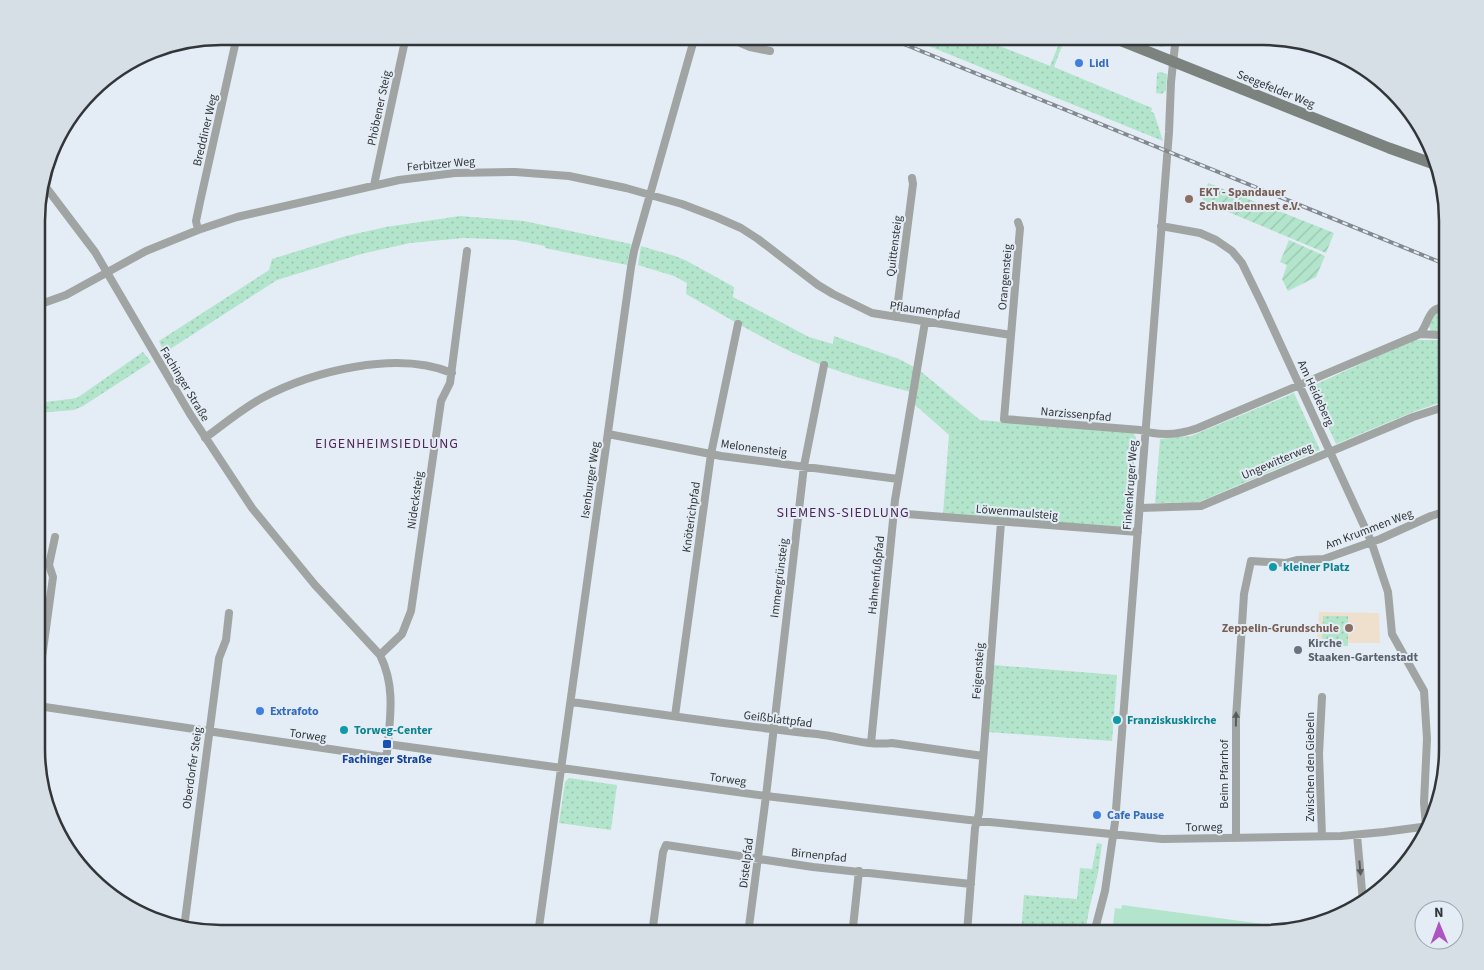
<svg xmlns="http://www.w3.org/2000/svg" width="1484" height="970" viewBox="0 0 1484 970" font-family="'Source Sans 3',sans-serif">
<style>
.education{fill:#efdfcd}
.grass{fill:url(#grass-dots)}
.garden{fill:url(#garden-furrows)}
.pitch{fill:#b2e5cb}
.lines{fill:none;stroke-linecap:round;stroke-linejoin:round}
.street{stroke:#a0a4a2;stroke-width:8}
.secondary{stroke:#7c827e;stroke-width:11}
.rail-casing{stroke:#83898f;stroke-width:4}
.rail{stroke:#e4edf5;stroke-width:2;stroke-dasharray:5.5;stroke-linecap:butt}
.oneway{fill:#585c5e}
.shop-dot{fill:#3f7fe0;stroke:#e4edf5;stroke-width:2}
.education-dot{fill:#8d6e63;stroke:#e4edf5;stroke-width:2}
.culture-dot{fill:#0f9aa8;stroke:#e4edf5;stroke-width:2}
.worship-dot{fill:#6b7280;stroke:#e4edf5;stroke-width:2}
.transit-dot{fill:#1a4fb4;stroke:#e4edf5;stroke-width:2}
.labels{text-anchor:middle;stroke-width:4;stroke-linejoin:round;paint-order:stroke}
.shop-label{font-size:12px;font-weight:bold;fill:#366cbe;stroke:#e4edf5;text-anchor:start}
.street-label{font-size:12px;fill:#323639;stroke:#e4edf5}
.education-label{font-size:12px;font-weight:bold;fill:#785e54;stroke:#e4edf5;text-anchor:start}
.culture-label{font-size:12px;font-weight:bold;fill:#0d838f;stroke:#e4edf5;text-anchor:start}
.worship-label{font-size:12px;font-weight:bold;fill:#5b616d;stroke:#e4edf5;text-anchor:start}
.transit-label{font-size:12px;font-weight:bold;fill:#164399;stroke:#e4edf5}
.neighbourhood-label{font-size:14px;letter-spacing:1px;fill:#50265a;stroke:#e4edf5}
.rim{fill:none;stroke:#323639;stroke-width:2.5}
</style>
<defs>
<pattern id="grass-dots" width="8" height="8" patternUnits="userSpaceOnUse" patternTransform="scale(1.25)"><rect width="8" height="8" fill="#b2e5cb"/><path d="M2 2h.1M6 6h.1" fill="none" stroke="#9ac5af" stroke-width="1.8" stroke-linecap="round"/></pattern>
<pattern id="garden-furrows" width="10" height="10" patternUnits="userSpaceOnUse" patternTransform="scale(1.25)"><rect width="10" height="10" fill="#b2e5cb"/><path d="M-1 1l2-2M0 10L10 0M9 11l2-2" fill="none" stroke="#9ac5af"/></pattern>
</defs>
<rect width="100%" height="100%" fill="#e4edf5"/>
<path class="education" d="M 1319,612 L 1379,613 L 1380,643 L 1317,643 Z"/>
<path class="grass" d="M 904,36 L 974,36 L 1050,66 L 1062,36 L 1084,36 L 1082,43 L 1065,38 L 1054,67 L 1152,108 L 1151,112 L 1154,113 L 1163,141 Z
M 1162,36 L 1173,36 L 1172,45 L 1161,47 L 1142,40 L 1161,41 Z
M 1160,72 L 1167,74 L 1166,90 L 1162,94 L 1156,93 L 1157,73 Z
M 460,216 L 524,221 L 631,244 L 627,265 L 545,248 L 545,246 L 515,240 L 464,238 L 410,243 L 361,254 L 277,280 L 164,353 L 159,341 L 269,270 L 272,259 L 346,236 L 386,227 Z
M 641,246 L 675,256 L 687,261 L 734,287 L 733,297 L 809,337 L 833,344 L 834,336 L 899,359 L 916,368 L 911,392 C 875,383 839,373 805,358 C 764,340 725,316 686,294 L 687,283 L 674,276 L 638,265 Z
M 1439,310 L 1447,313 L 1447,322 L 1443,331 L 1432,332 L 1428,325 L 1433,313 Z
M 1447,338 L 1447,400 L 1413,412 L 1336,444 L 1310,387 L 1413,340 L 1446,340 Z
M 143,352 L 151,362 L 83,406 L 74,410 L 38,413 L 38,403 L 77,398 Z
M 919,370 L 980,420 L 1133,433 L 1136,437 L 1129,526 L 1125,529 L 943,514 L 949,435 L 914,404 Z
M 1294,393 L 1320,450 L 1199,502 L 1155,503 L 1160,439 L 1191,436 Z
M 1323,616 L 1348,616 L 1348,646 L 1322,646 Z
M 993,665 L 1117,675 L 1112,741 L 988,732 Z
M 569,778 L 617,785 L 611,830 L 559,823 L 565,782 Z
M 1097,843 L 1102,844 L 1098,873 L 1089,910 L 1085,933 L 1021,933 L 1024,895 L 1077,899 L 1080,868 L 1092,869 Z"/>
<path class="garden" d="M 1208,183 L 1334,233 L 1326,253 L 1202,201 Z
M 1289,240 L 1325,256 L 1316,277 L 1288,291 L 1282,279 L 1287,265 L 1280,262 Z"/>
<path class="pitch" d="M 1122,905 L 1292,928 L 1275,933 L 1112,933 L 1115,908 L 1121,909 Z"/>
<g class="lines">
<path class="street" d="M 724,36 L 750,47 L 770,51
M 374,185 L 406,36
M 46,187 L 57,137
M 1018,222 L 1020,228 L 1004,419 L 1140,430 C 1159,436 1179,435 1198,428 L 1420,334 L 1440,335 L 1443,334 L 1447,328
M 1161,226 L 1200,233 L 1216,240 L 1232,251 L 1242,263 L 1262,304 L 1371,541 L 1388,592 L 1392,634 L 1424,691 L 1427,739 L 1424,803 L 1426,826
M 198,230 L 196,221 L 200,202 L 237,36
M 38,305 L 66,295 L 146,251 L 198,230 L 237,217 L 399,180 L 455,173 L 515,172 L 569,176 L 626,188 L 682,204 L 716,217 L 741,228 L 758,239 L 818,285 L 833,294 L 872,313 L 1011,335
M 896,317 L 913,184 L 912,178
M 1420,334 C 1429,323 1428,306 1445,308 L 1447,310
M 608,434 L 721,456 L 898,479
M 205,438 C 224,424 242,409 262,398 C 313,371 397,350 452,373
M 1140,508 L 1201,506 L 1413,417 L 1447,406
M 894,513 L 1138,532
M 38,564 L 49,565
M 380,655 L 402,634 L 411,611 L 441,401 L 450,383 L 467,251
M 38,687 L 53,577 L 49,565 L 55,537
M 1322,697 L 1319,754 L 1322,836
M 571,702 C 653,713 735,726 817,734 C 842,737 867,746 892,743 L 983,756
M 38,706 L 384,757 L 387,753 C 390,718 396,687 380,655 L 315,585 L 252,508 L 190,414 L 95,252 L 42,182
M 675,716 L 711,454 L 738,324
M 871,743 L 895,500 L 925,322
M 387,744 L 766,796 L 969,820 L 1162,839 L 1341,836 L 1384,832 L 1429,826
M 1357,835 L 1363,902
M 1236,838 L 1236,718 L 1244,594 L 1251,561 L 1286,563 L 1298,560 L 1324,559 L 1380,539 L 1431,516 L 1447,511
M 184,928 L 219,658 L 226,640 L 229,613
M 967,933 L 975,828 L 979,813 L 1001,522
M 1094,933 L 1105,891 L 1115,822 L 1169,132 L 1171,82 L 1176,36
M 538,934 L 631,267 L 634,251 L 695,36
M 652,934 L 663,852 L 666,845 L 813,867 L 971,884
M 748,934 L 766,796 L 804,466 L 824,365
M 855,934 L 853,927 L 859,871"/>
<path class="secondary" d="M 1109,36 L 1389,148 L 1434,164"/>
<g class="rail-casing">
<path id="rail" d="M 884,36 L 1447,265"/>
</g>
<use href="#rail" class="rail"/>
</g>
<defs><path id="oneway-solid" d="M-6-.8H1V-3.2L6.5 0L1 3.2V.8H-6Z" transform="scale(1.25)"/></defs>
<g class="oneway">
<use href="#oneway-solid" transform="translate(1236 719) rotate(-89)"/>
<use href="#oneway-solid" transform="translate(1360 868) rotate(85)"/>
</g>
<g class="shop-dot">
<circle cx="1079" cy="63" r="5"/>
<circle cx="260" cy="711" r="5"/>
<circle cx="1097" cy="815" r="5"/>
</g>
<g class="education-dot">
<circle cx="1189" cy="199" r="5"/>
<circle cx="1349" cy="628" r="5"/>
</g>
<g class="culture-dot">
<circle cx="1273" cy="567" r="5"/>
<circle cx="1117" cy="720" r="5"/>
<circle cx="344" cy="730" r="5"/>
</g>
<circle class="worship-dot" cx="1298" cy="650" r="5"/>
<rect class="transit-dot" x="382" y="739" width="10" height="10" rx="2.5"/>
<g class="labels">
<g class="shop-label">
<text x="1089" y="67">Lidl</text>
<text x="270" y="715">Extrafoto</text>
<text x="1107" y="819">Cafe Pause</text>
</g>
<g class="street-label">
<text transform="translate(1276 89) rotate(22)" y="4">Seegefelder Weg</text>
<text transform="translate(379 108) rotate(-78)" y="4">Phöbener Steig</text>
<text transform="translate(205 130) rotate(-77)" y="4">Breddiner Weg</text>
<text transform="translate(441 164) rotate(-5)" y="4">Ferbitzer Weg</text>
<text transform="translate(894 246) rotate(-83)" y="4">Quittensteig</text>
<text transform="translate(1005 277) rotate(-85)" y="4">Orangensteig</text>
<text transform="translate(925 310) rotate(8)" y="4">Pflaumenpfad</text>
<text transform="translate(185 384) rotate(59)" y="4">Fachinger Straße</text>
<text transform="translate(1316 393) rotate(65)" y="4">Am Heideberg</text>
<text transform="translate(1076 414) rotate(5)" y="4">Narzissenpfad</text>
<text transform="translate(754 448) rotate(8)" y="4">Melonensteig</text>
<text transform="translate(1277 461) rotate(-23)" y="4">Ungewitterweg</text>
<text transform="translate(590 480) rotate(-82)" y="4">Isenburger Weg</text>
<text transform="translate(1130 485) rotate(-86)" y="4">Finkenkruger Weg</text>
<text transform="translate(415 500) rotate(-82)" y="4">Nidecksteig</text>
<text transform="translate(1017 512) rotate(5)" y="4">Löwenmaulsteig</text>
<text transform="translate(691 517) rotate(-82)" y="4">Knöterichpfad</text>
<text transform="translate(1369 529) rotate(-21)" y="4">Am Krummen Weg</text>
<text transform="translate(876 575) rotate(-84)" y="4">Hahnenfußpfad</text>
<text transform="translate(779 578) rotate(-83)" y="4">Immergrünsteig</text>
<text transform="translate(978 671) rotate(-86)" y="4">Feigensteig</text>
<text transform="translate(778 719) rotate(7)" y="4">Geißblattpfad</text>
<text transform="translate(308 735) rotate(8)" y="4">Torweg</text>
<text transform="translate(1310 767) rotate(-90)" y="4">Zwischen den Giebeln</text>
<text transform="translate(192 768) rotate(-82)" y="4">Oberdorfer Steig</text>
<text transform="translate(1224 774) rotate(-90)" y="4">Beim Pfarrhof</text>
<text transform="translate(728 779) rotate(8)" y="4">Torweg</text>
<text transform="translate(1204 827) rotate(-1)" y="4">Torweg</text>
<text transform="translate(819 855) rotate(6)" y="4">Birnenpfad</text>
<text transform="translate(746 863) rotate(-83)" y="4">Distelpfad</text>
</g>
<g class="education-label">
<text x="1199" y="196">EKT - Spandauer<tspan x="1199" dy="14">Schwalbennest e.V.</tspan></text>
<text x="1339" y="632" text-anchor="end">Zeppelin-Grundschule</text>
</g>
<g class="culture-label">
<text x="1283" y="571">kleiner Platz</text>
<text x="1127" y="724">Franziskuskirche</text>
<text x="354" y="734">Torweg-Center</text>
</g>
<g class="worship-label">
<text x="1308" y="647">Kirche<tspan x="1308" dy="14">Staaken-Gartenstadt</tspan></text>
</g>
<g class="transit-label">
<text x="387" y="763">Fachinger Straße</text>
</g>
<g class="neighbourhood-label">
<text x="387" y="448">EIGENHEIMSIEDLUNG</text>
<text x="843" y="517">SIEMENS-SIEDLUNG</text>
</g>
</g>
<path d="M0 0H1484V970H0ZM221 45H1263A176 176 0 0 1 1439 221V749A176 176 0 0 1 1263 925H221A176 176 0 0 1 45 749V221A176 176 0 0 1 221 45Z" fill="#d6dee6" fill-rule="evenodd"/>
<path class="rim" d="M221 45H1263A176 176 0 0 1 1439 221V749A176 176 0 0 1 1263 925H221A176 176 0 0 1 45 749V221A176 176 0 0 1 221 45Z"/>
<g transform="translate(1439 925) rotate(359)"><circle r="24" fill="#e4edf5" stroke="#9da4aa"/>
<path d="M0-4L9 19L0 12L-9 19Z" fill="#ac55c2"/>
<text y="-8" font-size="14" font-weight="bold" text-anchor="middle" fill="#323639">N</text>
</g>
</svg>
